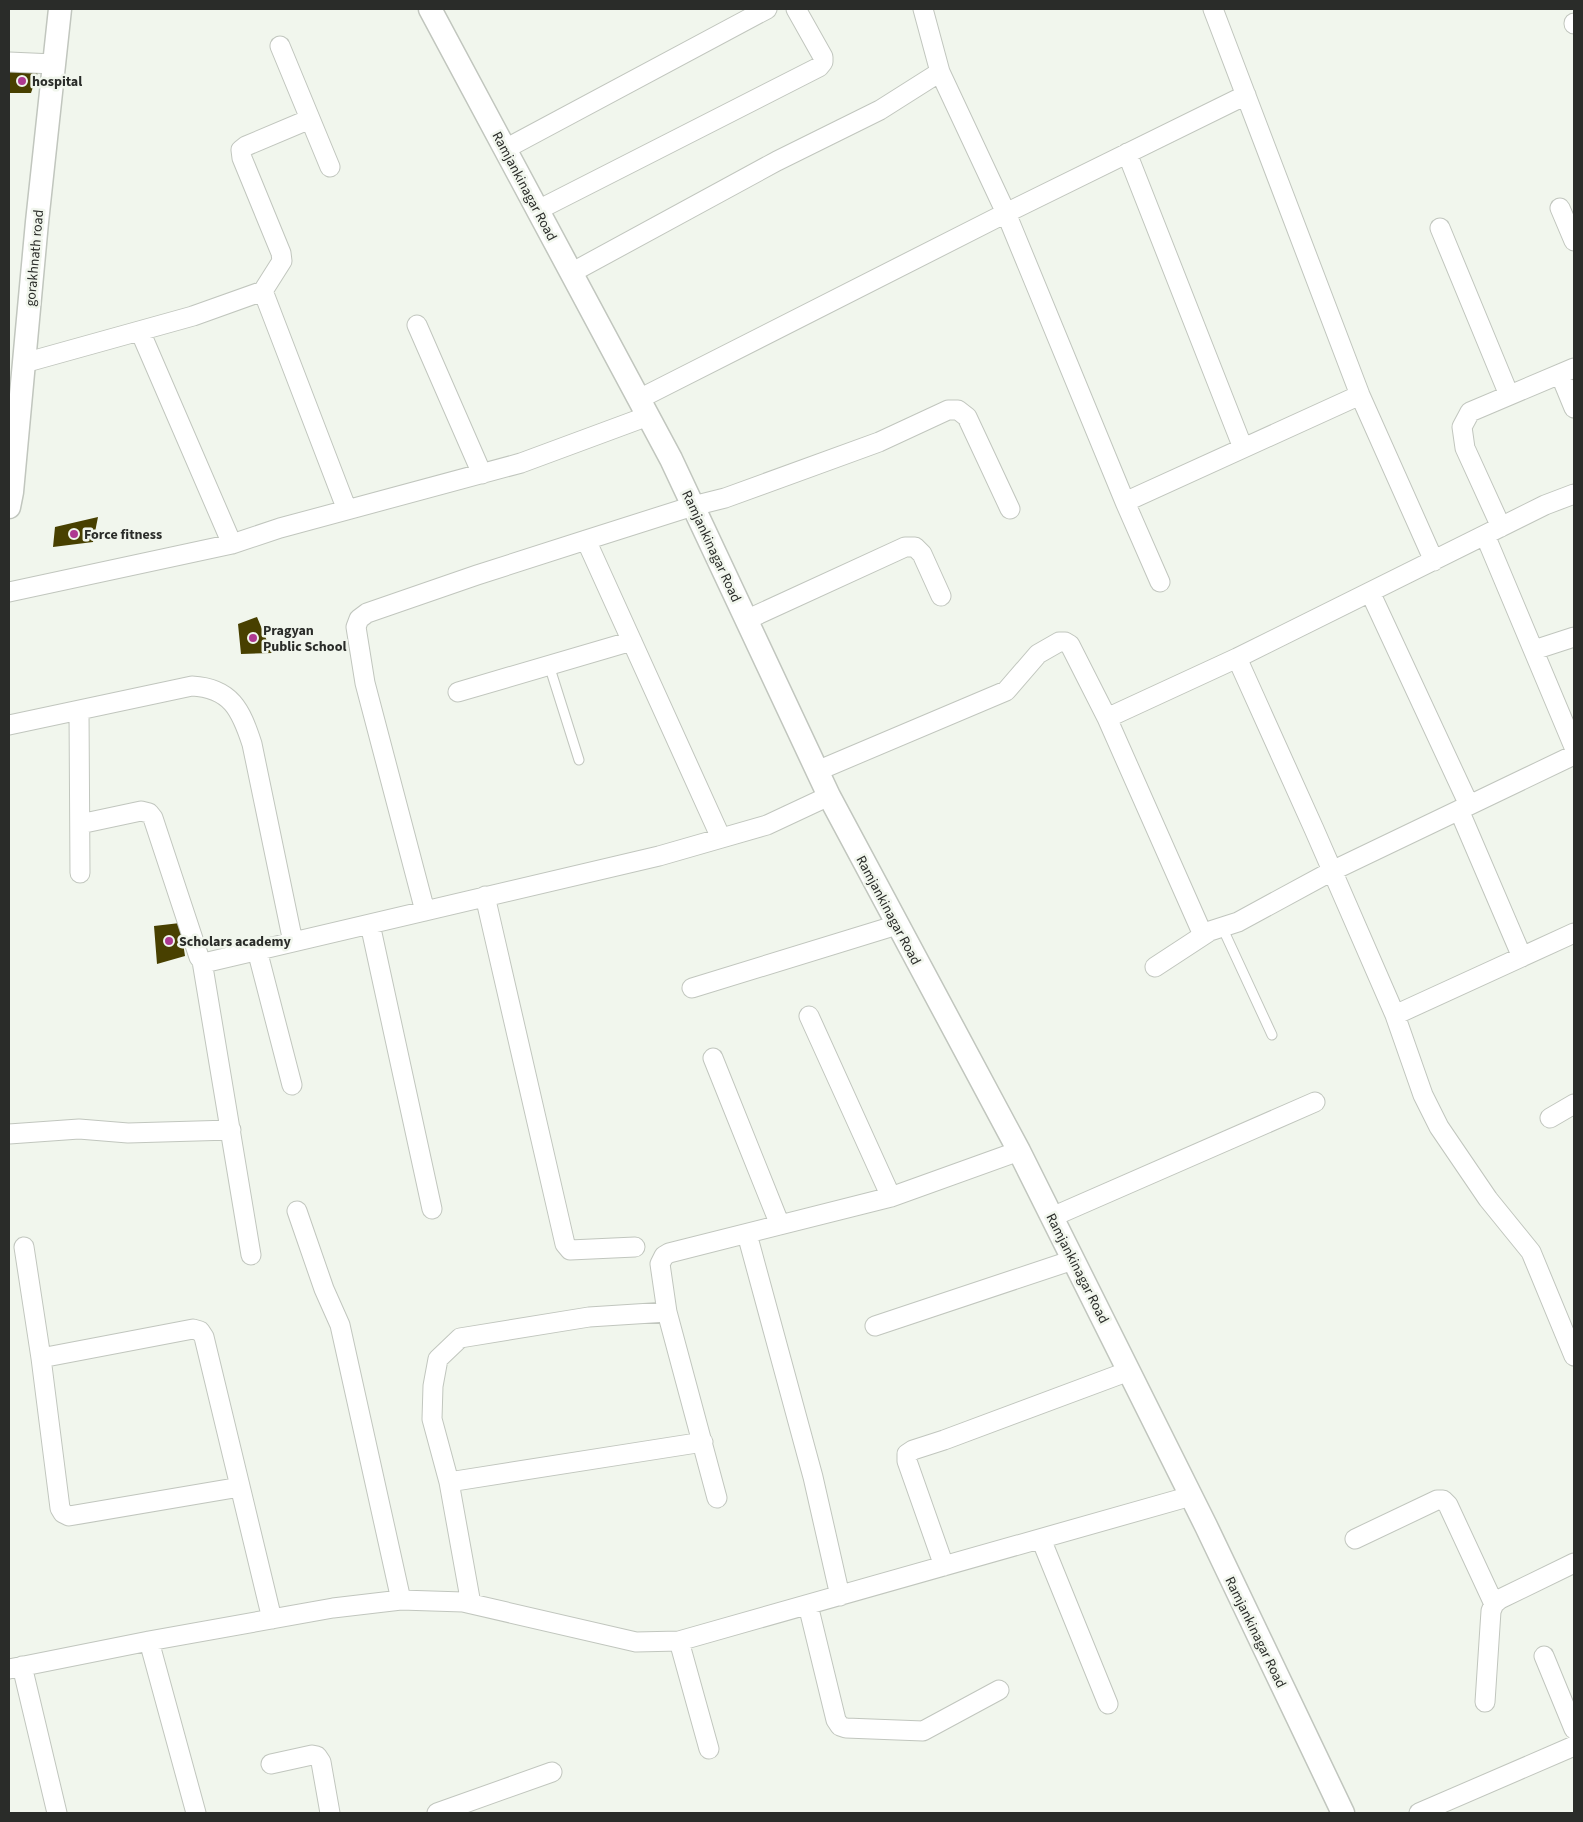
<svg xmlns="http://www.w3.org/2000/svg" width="1583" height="1822" viewBox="0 0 1583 1822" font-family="'Source Sans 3',sans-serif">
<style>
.building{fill:#484000}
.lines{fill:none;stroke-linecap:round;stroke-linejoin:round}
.service-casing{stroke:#c1c6be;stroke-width:11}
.minor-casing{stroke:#c1c6be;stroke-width:21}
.tertiary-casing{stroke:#c1c6be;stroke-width:25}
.service{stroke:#fff;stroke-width:9}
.minor{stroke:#fff;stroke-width:19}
.tertiary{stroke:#fff;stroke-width:22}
.poi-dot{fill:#ae3991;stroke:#f1f6ed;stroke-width:2}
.labels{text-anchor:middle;stroke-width:5;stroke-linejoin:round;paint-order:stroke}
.poi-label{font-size:14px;font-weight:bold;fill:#2a2c29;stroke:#f1f6ed;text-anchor:start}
.street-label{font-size:14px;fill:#2a2c29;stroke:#f1f6ed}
</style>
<rect width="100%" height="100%" fill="#f1f6ed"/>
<path class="building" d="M 9,69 L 39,69 L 31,93 L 9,93 Z
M 98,517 L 93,542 L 53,547 L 55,527 Z
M 257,617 L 272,653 L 241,654 L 238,624 Z
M 180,923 L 185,956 L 157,964 L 154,926 Z"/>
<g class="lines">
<g class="service-casing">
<path id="service" d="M 549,665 L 579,760
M 1222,927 L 1272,1035"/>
</g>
<g class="minor-casing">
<path id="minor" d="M 923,9 L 940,72 L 1006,213 L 1125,502 L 1360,395
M 1213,9 L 1360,395 L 1434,561
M 1574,23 L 1574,24
M 280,46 L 330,167
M 9,62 L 54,64
M 505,149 L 767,9
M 1127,153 L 1243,448
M 1560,208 L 1574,241
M 538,210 L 819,67 L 823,62 L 823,57 L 796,9
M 1440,228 L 1509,395
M 571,273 L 777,161 L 880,110 L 940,72
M 263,291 L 282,261 L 281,253 L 242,158 L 241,150 L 246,146 L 310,119
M 417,325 L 482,474
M 140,331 L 232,544
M 24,363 L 193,316 L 263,291 L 347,510
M 1560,374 L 1574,408
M 639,399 L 1006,213 L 1246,95
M 1125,502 L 1160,582
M 1501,527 L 1465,448 L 1462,427 L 1470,412 L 1574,368
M 1485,535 L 1574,747
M 586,540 L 721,838
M 9,592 L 232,544 L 280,528 L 521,463 L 648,416
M 1370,592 L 1469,805
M 746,620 L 905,547 L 915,547 L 922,554 L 941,596
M 1534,650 L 1574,637
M 1237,658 L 1314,829 L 1395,1015 L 1423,1095 L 1439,1127 L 1488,1199 L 1531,1252 L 1574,1356
M 458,692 L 632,641
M 79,710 L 80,873
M 1107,718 L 1237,658 L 1545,505 L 1574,494
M 9,725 L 192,686 C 231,688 241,710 252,744 L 293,942
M 817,771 L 1006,691 L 1038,654 L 1059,642 L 1065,642 L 1070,645 L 1107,718 L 1203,935
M 1459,810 L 1522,957
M 80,824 L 141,811 L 149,813 L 153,818 L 199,957 L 202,961 L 251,1255
M 485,896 L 565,1244 L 570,1250 L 635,1247
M 425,911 L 365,683 L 356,627 L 359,619 L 367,613 L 477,575 L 586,540 L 693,506 L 725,498 L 879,442 L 948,410 L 958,410 L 967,417 L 1010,509
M 370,924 L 432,1209
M 257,950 L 292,1085
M 202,961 L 208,962 L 659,856 L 767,825 L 829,796
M 1155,967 L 1210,931 L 1238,922 L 1332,871 L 1574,755
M 692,988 L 897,925
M 1395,1015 L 1574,933
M 809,1016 L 891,1197
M 713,1058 L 780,1225
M 1550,1118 L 1574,1104
M 9,1134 L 79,1129 L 128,1133 L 231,1130
M 297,1211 L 324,1289 L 340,1325 L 401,1600
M 1052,1217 L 1315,1102
M 747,1234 L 813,1477 L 840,1596
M 24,1247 L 41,1358 L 60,1508 L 63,1513 L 69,1516 L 240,1487
M 875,1326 L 1073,1260
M 41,1358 L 193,1329 L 200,1331 L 204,1337 L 272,1619
M 449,1482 L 703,1442
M 717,1498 L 667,1312 L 660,1264 L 664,1256 L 669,1253 L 891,1197 L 1019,1151
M 1041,1539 L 1108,1704
M 1355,1539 L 1437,1500 L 1443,1500 L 1448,1505 L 1494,1604
M 944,1566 L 907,1461 L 907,1454 L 913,1450 L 944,1440 L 1129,1371
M 471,1604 L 449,1482 L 432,1419 L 433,1386 L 438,1359 L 460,1338 L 589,1317 L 667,1312
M 808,1605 L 836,1720 L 840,1726 L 846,1728 L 923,1731 L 999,1690
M 149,1641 L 196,1813
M 679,1641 L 709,1749
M 1544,1656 L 1574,1729
M 22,1666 L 57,1813
M 9,1669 L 149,1641 L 333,1608 L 401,1600 L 463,1602 L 636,1642 L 679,1641 L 1191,1496
M 1485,1702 L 1491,1611 L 1494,1604 L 1500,1599 L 1574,1563
M 271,1764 L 312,1755 L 317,1756 L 321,1762 L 330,1813
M 437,1813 L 552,1772
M 1419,1813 L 1574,1746"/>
</g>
<g class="tertiary-casing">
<path id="tertiary" d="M 430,9 L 671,459 L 829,796 L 1019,1151 L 1206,1526 L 1343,1813
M 9,507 L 12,492 L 37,222 L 60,9"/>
</g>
<use href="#service" class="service"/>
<use href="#minor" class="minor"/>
<use href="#tertiary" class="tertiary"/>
</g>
<g class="poi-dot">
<circle cx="22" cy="81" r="5"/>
<circle cx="74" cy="534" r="5"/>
<circle cx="253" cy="638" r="5"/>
<circle cx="169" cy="941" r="5"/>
</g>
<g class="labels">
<g class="poi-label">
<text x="32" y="86">hospital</text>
<text x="84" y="539">Force fitness</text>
<text x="263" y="635">Pragyan<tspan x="263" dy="16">Public School</tspan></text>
<text x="179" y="946">Scholars academy</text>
</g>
<g class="street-label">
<text transform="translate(525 186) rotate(62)" y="5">Ramjankinagar Road</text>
<text transform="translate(34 258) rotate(-85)" y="5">gorakhnath road</text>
<text transform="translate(712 546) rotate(65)" y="5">Ramjankinagar Road</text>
<text transform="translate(889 910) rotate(62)" y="5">Ramjankinagar Road</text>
<text transform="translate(1078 1268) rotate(63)" y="5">Ramjankinagar Road</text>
<text transform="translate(1256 1632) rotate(64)" y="5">Ramjankinagar Road</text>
</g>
</g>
<rect width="1583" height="1822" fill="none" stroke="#2a2c29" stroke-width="20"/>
</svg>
